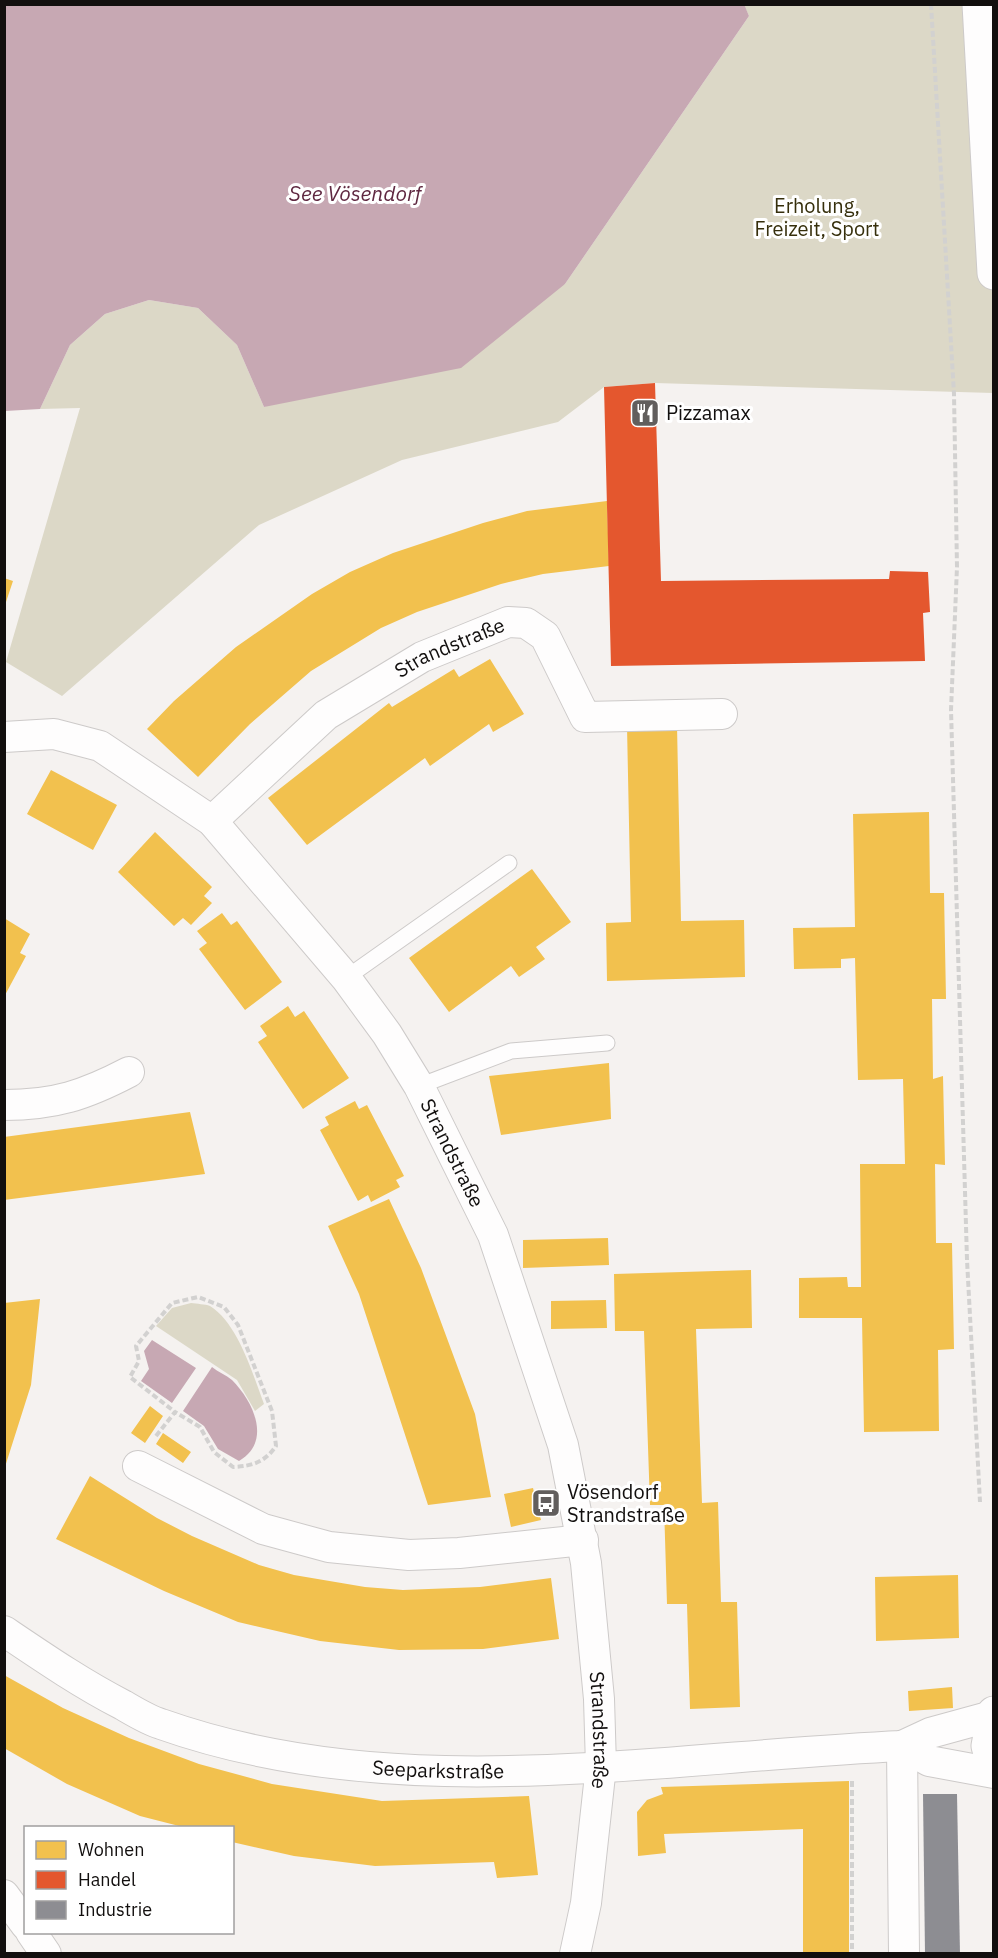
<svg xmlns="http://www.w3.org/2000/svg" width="998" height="1958" viewBox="0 0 998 1958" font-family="'IBM Plex Sans',sans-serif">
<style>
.green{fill:#dcd8c7}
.water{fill:#c7a8b3}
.homes{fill:#f2c14e}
.shops{fill:#e4572e}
.industry{fill:#8d8d92}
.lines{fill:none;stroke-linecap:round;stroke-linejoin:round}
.lane-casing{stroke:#cdcac9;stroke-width:17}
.street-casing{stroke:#cdcac9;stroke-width:32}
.secondary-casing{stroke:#cdcac9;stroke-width:35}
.path{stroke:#d2d1d0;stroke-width:4;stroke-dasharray:6 3;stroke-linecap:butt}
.lane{stroke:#fefdfd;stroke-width:15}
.street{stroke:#fefdfd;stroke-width:30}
.secondary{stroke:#fefdfd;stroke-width:33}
.labels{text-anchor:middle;stroke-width:6;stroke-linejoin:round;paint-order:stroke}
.park-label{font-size:20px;fill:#362f0c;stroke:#fff}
.poi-label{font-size:20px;fill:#120f0e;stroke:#fff;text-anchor:start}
.street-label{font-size:20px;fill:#120f0e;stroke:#fff}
.water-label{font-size:21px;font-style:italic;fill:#5f2841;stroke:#fff}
</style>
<rect width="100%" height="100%" fill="#f5f2f0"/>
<path class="green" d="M 744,5 L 968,5 L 993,304 L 993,393 L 655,383 L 604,387 L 558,422 L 402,460 L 259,525 L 62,696 L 6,662 L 80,408 L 40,409 L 70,345 L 105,314 L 149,300 L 198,308 L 237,345 L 264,407 L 565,284 L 749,16 Z
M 191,1303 C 197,1304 205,1304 210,1306 C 238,1323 253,1375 264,1404 L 255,1411 L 237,1380 L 156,1326 L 172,1308 Z"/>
<path class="water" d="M 744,4 L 749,16 L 565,284 L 461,368 L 264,407 L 237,345 L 198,308 L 149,300 L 105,314 L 70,345 L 40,409 L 5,411 L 5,5 Z
M 152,1340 L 196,1368 L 172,1403 L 141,1381 L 149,1369 L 144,1351 Z
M 212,1367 C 218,1372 226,1375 232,1380 C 254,1402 272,1442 239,1461 L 218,1449 L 204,1426 L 183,1411 Z"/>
<path class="homes" d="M 607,501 L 609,566 L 543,574 L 501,584 L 417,612 L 381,628 L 311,671 L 250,724 L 198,777 L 147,729 L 174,701 L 236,647 L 312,594 L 350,572 L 393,553 L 483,523 L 527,511 Z
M 4,578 L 13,581 L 5,605 L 4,605 Z
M 490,659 L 524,714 L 493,732 L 489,724 L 430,766 L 425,758 L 307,845 L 268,798 L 389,703 L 392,707 L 454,669 L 459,677 Z
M 677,725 L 681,921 L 744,920 L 745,977 L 607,981 L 606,923 L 631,922 L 627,726 Z
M 51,770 L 117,805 L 93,850 L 27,814 Z
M 929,812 L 930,893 L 944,893 L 946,999 L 932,999 L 933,1079 L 943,1076 L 945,1165 L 935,1164 L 936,1243 L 952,1243 L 954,1349 L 938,1350 L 939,1431 L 864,1432 L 862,1318 L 799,1318 L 799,1278 L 847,1277 L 848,1287 L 861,1287 L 860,1164 L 905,1164 L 903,1079 L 858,1080 L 855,958 L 841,959 L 841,968 L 794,969 L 793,928 L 855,927 L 853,814 Z
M 155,832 L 212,887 L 204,896 L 212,903 L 191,925 L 183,918 L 174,926 L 118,872 Z
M 532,869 L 571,922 L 536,947 L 545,959 L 519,977 L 511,966 L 449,1012 L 409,958 Z
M 222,913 L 231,925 L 237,921 L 282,982 L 245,1010 L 199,949 L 207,943 L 197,931 Z
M 4,918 L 30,934 L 20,953 L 26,956 L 4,997 Z
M 288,1006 L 295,1017 L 304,1011 L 349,1078 L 303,1109 L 258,1042 L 267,1036 L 260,1026 Z
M 609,1063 L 611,1119 L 501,1135 L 489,1076 Z
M 355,1101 L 359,1109 L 367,1105 L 404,1176 L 396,1180 L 400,1187 L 371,1202 L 368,1195 L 358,1201 L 320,1130 L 329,1125 L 325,1117 Z
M 190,1112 L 205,1174 L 4,1200 L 4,1137 Z
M 389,1199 L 421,1268 L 475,1414 L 491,1497 L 428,1505 L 359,1294 L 328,1226 Z
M 608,1238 L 609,1265 L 523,1268 L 523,1240 Z
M 751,1270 L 752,1328 L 696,1329 L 702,1503 L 718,1502 L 721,1602 L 737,1602 L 740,1707 L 690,1709 L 687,1604 L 667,1604 L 664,1505 L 650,1505 L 644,1331 L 615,1331 L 614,1274 Z
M 40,1299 L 31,1385 L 4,1470 L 4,1303 Z
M 606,1300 L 607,1328 L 551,1329 L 551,1301 Z
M 150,1406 L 163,1416 L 145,1443 L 131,1433 Z
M 163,1433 L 191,1452 L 183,1463 L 156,1444 Z
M 90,1476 L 157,1518 L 192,1536 L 259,1565 L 294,1575 L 365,1587 L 403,1590 L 480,1587 L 551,1578 L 559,1639 L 483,1649 L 399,1650 L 320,1641 L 238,1622 L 164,1591 L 56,1539 Z
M 533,1488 L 541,1520 L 511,1527 L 504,1494 Z
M 958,1575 L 959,1638 L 876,1641 L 875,1577 Z
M 4,1675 L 63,1708 L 129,1738 L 199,1764 L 272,1784 L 382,1801 L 529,1796 L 538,1875 L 497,1878 L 494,1862 L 375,1866 L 294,1856 L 232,1842 L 232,1827 L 183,1827 L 140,1816 L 67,1784 L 4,1748 Z
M 952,1687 L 953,1708 L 909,1711 L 908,1691 Z
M 849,1781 L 849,1953 L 803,1953 L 803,1829 L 664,1834 L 666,1853 L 638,1856 L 637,1812 L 647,1800 L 663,1794 L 661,1787 Z"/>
<path class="shops" d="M 655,383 L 661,581 L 889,579 L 890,571 L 928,572 L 930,612 L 923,613 L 925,661 L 611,666 L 604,387 Z"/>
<path class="industry" d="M 923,1794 L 957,1794 L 960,1954 L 925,1954 Z"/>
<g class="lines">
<g class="lane-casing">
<path id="lane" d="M 346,978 L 509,863
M 419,1086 L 511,1051 L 607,1043"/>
</g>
<g class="street-casing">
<g id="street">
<path id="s1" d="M 4,737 L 54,734 L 100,746 L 212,821 L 346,978 L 387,1034 L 419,1086 L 493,1235 L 563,1445 L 586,1563 L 599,1699 L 601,1766 L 586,1903 L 575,1954"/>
<path id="s2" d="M 212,821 L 326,715 L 422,657 L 508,622 L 526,623 L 545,636 L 585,717 L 722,714"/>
<path d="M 4,1105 C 55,1105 85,1095 129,1072"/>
<path d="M 138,1466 L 263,1529 L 329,1547 L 409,1555 L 459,1553 L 583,1540"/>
<path id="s3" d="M 4,1631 C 44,1658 82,1684 123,1705 C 135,1712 148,1720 161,1724 C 398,1808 658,1757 902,1746 L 930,1733 L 992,1716"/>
<path d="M 902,1746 L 904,1954"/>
<path d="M 902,1746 L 929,1761 L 994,1773"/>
<path d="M 4,1895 L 26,1925"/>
<path d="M 31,1932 L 46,1954"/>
</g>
</g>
<g class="secondary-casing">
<path id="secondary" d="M 979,4 L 994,273
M 994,1713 L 988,1746 L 994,1767"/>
</g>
<path class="path" d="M 931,4 L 954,394 L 957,567 L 951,710 L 967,1260 L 980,1502
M 156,1436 L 175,1412 L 200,1427 L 214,1452 L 233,1467 C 253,1466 265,1462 276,1446 L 272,1411 L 238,1325 L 224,1307 L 198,1297 L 172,1303 L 136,1346 L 139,1361 L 130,1377 L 175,1412
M 852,1781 L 852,1954"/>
<use href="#lane" class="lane"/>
<use href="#street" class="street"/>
<use href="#secondary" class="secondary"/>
</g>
<defs>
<g id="restaurant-square" transform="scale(1.5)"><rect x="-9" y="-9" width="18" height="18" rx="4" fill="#615e5d" stroke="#fff"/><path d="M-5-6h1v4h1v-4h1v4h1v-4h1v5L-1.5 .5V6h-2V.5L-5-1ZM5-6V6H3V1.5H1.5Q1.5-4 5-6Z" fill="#fff"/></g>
<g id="bus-square" transform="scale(1.5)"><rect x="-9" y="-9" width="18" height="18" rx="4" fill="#615e5d" stroke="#fff"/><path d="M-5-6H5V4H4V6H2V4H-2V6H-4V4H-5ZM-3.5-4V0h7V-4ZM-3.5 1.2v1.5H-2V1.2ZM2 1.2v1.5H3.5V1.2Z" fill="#fff"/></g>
</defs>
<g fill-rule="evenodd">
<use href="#restaurant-square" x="645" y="413"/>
<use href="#bus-square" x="546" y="1503"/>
</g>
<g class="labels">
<g class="park-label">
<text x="817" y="213">Erholung,<tspan x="817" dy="23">Freizeit, Sport</tspan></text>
</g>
<g class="poi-label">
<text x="666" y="420">Pizzamax</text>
<text x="567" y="1499">Vösendorf<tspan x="567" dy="23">Strandstraße</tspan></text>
</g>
<g class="street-label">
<text dy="7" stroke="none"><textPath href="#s2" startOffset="297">Strandstraße</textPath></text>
<text dy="7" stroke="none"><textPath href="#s1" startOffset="644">Strandstraße</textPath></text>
<text dy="7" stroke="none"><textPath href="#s1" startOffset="1245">Strandstraße</textPath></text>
<text dy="7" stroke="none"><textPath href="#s3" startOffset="465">Seeparkstraße</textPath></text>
</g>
<g class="water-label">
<text x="355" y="201">See Vösendorf</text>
</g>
</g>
<rect width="998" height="1958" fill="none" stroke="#120f0e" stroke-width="12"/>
<rect x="24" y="1826" width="210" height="108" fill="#ffffff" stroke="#a09f9f" stroke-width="1.5"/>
<rect x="36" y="1841" width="30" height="18" fill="#f2c14e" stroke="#a09f9f" stroke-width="1.5"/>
<text x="78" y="1856" font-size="18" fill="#120f0e">Wohnen</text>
<rect x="36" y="1871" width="30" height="18" fill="#e4572e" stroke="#a09f9f" stroke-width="1.5"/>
<text x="78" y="1886" font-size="18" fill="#120f0e">Handel</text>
<rect x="36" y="1901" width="30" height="18" fill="#8d8d92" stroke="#a09f9f" stroke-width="1.5"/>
<text x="78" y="1916" font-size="18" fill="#120f0e">Industrie</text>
</svg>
